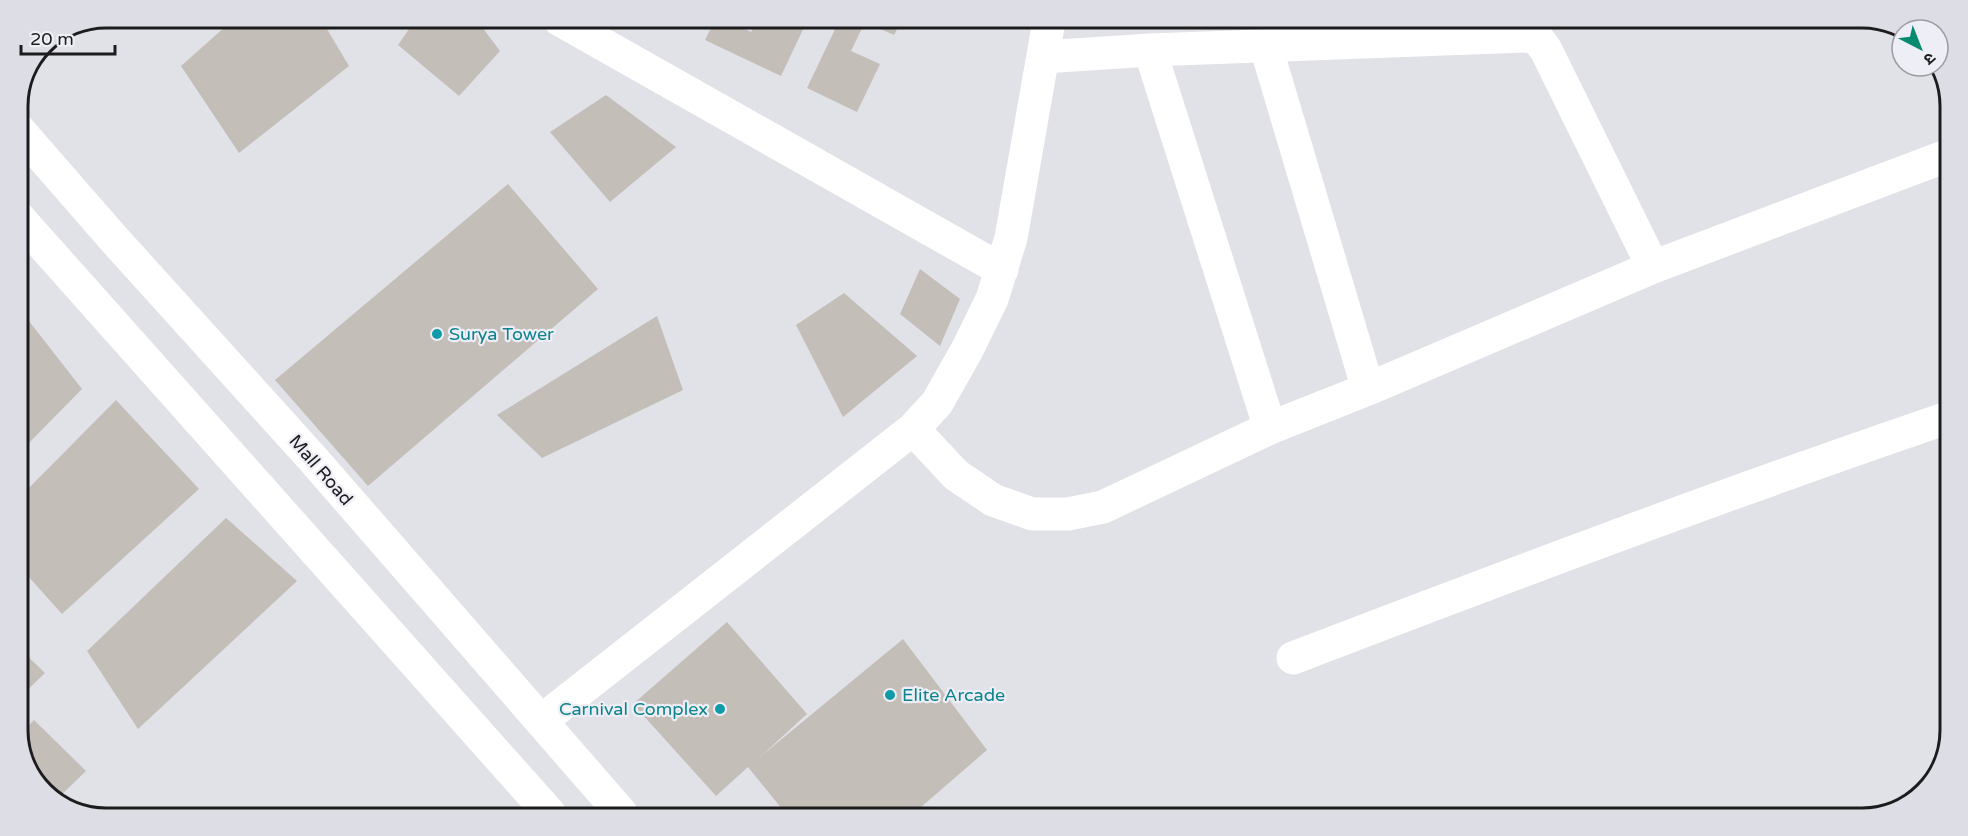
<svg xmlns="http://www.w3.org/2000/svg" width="1968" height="836" viewBox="0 0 1968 836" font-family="'Varela Round','Noto Sans Devanagari',sans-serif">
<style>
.building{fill:#c4beb9}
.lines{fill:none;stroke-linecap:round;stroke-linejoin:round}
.minor{stroke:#fff;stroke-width:33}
.secondary{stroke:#fff;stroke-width:33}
.culture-dot{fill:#0f9aa8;stroke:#eeeef6;stroke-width:2}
.labels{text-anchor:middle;stroke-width:4.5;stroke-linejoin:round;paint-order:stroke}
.culture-label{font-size:18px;fill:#0d838f;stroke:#eeeef6;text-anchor:start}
.street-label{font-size:18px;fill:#1c1c1f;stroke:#eeeef6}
.rim{fill:none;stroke:#1c1c1f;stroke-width:3}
</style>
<rect width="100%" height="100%" fill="#e1e1e8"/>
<path class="building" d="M 136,18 L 158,18 L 147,29 Z
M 235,18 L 321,19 L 349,66 L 239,153 L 181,66 Z
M 416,19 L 476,19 L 500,51 L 459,96 L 398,45 Z
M 715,20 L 727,20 L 751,32 L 757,20 L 807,21 L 781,76 L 705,40 Z
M 839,21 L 901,21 L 894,35 L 865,22 L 851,51 L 880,64 L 857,112 L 807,88 Z
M 606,95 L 676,147 L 610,202 L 550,132 Z
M 508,184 L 598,289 L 368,486 L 275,380 Z
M 920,269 L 960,299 L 940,346 L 900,314 Z
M 844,293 L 917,356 L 843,417 L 796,325 Z
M 18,307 L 82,389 L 18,454 Z
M 657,316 L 683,390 L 542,458 L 497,415 Z
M 116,400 L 199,489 L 62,614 L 18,565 L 18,499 Z
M 226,518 L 297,581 L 138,729 L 87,651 Z
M 727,622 L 807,714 L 760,757 L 903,639 L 987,750 L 913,814 L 786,814 L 748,767 L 716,796 L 633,704 Z
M 18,647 L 45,673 L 18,699 Z
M 34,720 L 86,771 L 57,799 L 36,783 L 18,736 Z"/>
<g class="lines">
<path class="minor" d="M 560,20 L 1002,270
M 1266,47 L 1368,389
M 1150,50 L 1270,428 L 1368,389 L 1653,267
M 1043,57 L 1150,50 L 1526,36 L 1538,39 L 1546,50 L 1653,267 L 1949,155
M 913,429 L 956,475 L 993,500 L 1032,514 L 1068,514 L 1103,507 L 1270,428
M 1293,658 C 1510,575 1727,493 1947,418
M 541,721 L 913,429 L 937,403 L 967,350 L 992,299 L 1011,238 L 1049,21"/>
<path class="secondary" d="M 18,129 L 113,238 L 312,458 L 621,813
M 18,217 L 549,813"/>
</g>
<g class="culture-dot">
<circle cx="437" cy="334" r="6"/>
<circle cx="890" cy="695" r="6"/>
<circle cx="720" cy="709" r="6"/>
</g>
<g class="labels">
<g class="culture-label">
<text x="449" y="340">Surya Tower</text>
<text x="902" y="701">Elite Arcade</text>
<text x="708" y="715" text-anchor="end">Carnival Complex</text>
</g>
<g class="street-label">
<text transform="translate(321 470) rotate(49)" y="6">Mall Road</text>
</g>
</g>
<path d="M0 0H1968V836H0ZM106 28H1862A78 78 0 0 1 1940 106V730A78 78 0 0 1 1862 808H106A78 78 0 0 1 28 730V106A78 78 0 0 1 106 28Z" fill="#dddde5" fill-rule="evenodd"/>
<path class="rim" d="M106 28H1862A78 78 0 0 1 1940 106V730A78 78 0 0 1 1862 808H106A78 78 0 0 1 28 730V106A78 78 0 0 1 106 28Z"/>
<g transform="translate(1920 48) rotate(138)"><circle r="28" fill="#eeeef6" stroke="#9a9aa0" stroke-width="1.5"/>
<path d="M0-4.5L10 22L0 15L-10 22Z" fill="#068b70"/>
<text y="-9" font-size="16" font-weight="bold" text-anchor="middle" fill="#1c1c1f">उ</text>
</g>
<path d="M21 45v9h94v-9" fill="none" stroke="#1c1c1f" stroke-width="3"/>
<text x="30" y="45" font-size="18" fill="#1c1c1f" stroke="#eeeef6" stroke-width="4.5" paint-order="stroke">20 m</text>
</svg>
